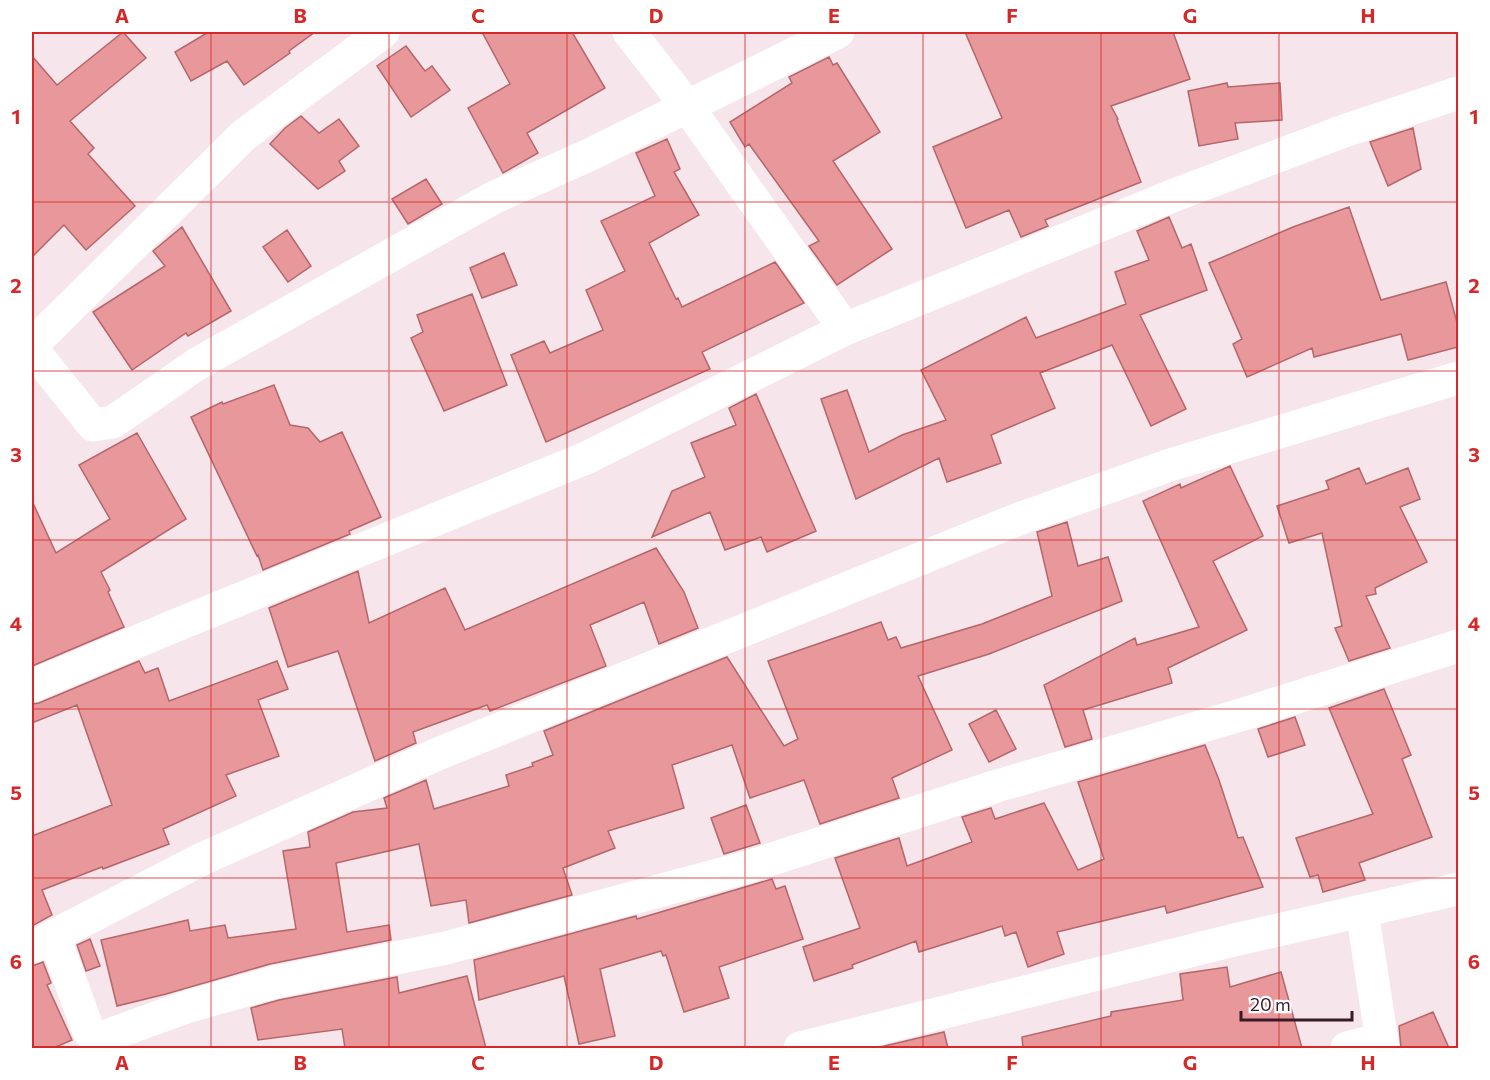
<svg xmlns="http://www.w3.org/2000/svg" width="1490" height="1080" viewBox="0 0 1490 1080" font-family="Commissioner,sans-serif">
<style>
.building{fill:#e8989a;stroke:#b5666a;stroke-width:1.5}
.lines{fill:none;stroke-linecap:round;stroke-linejoin:round}
.minor{stroke:#fff;stroke-width:33}
.grid{fill:none;stroke:#d62828;stroke-width:1.5;stroke-opacity:0.55}
.neatline{fill:none;stroke:#d62828;stroke-width:2}
.grid-label{font-size:20px;text-anchor:middle;font-weight:bold;fill:#d62828}
</style>
<rect width="100%" height="100%" fill="#f6e5ea"/>
<path class="building" d="M 123,32 L 146,58 L 70,121 L 94,148 L 88,154 L 135,206 L 86,250 L 64,225 L 32,257 L 32,56 L 57,85 Z
M 206,32 L 315,32 L 289,51 L 290,53 L 244,85 L 227,61 L 191,81 L 175,52 L 207,33 Z
M 482,32 L 572,32 L 605,88 L 527,133 L 538,153 L 503,173 L 468,108 L 510,84 Z
M 965,32 L 1173,32 L 1190,79 L 1111,106 L 1118,119 L 1117,120 L 1141,182 L 1045,220 L 1048,226 L 1021,237 L 1009,210 L 966,228 L 933,147 L 1002,118 Z
M 406,46 L 425,71 L 432,66 L 450,90 L 411,117 L 377,66 Z
M 829,57 L 833,65 L 837,63 L 880,132 L 833,161 L 892,249 L 837,285 L 809,246 L 819,241 L 749,144 L 745,147 L 730,122 L 792,83 L 789,77 Z
M 1227,83 L 1228,87 L 1280,83 L 1282,120 L 1235,123 L 1238,139 L 1199,146 L 1188,91 Z
M 301,116 L 319,133 L 339,119 L 359,146 L 339,161 L 345,171 L 318,189 L 270,144 L 285,128 Z
M 1413,128 L 1421,169 L 1388,186 L 1370,142 Z
M 667,139 L 680,169 L 674,172 L 699,215 L 649,243 L 676,299 L 678,298 L 682,307 L 775,262 L 804,303 L 702,352 L 710,369 L 546,442 L 511,355 L 544,341 L 550,353 L 603,330 L 586,290 L 625,271 L 601,221 L 655,196 L 636,153 Z
M 426,179 L 442,204 L 408,224 L 392,199 Z
M 1349,207 L 1381,300 L 1446,282 L 1458,326 L 1458,347 L 1408,360 L 1401,334 L 1314,357 L 1312,348 L 1247,377 L 1233,344 L 1242,339 L 1209,263 L 1293,227 Z
M 1169,217 L 1182,248 L 1191,244 L 1207,290 L 1140,315 L 1186,409 L 1151,426 L 1112,345 L 1040,373 L 1055,408 L 991,435 L 1001,463 L 947,482 L 939,458 L 856,499 L 821,399 L 847,390 L 869,452 L 902,435 L 946,420 L 921,370 L 1026,317 L 1036,338 L 1126,304 L 1115,272 L 1149,260 L 1137,231 Z
M 182,227 L 231,311 L 188,336 L 186,333 L 132,370 L 93,312 L 165,266 L 153,251 Z
M 287,230 L 311,266 L 288,282 L 263,247 Z
M 504,253 L 517,285 L 482,298 L 470,268 Z
M 472,294 L 507,385 L 444,411 L 411,338 L 423,332 L 417,315 Z
M 274,385 L 290,425 L 308,428 L 320,442 L 342,432 L 381,517 L 349,531 L 350,534 L 263,570 L 258,555 L 257,556 L 191,417 L 222,402 L 223,404 Z
M 756,394 L 816,531 L 767,552 L 761,537 L 725,550 L 710,512 L 652,537 L 672,491 L 705,477 L 691,443 L 736,425 L 729,408 Z
M 137,433 L 186,519 L 101,572 L 110,590 L 108,592 L 124,627 L 32,666 L 32,501 L 56,553 L 110,519 L 79,465 Z
M 1230,466 L 1263,536 L 1213,561 L 1247,630 L 1168,668 L 1172,683 L 1083,710 L 1092,739 L 1065,747 L 1044,685 L 1135,638 L 1137,645 L 1199,627 L 1143,501 L 1180,484 L 1181,488 Z
M 1359,468 L 1366,484 L 1408,468 L 1420,499 L 1400,507 L 1427,562 L 1375,588 L 1376,594 L 1366,596 L 1390,648 L 1349,661 L 1335,628 L 1342,626 L 1322,533 L 1289,543 L 1277,506 L 1329,489 L 1326,481 Z
M 1067,522 L 1078,566 L 1108,557 L 1122,601 L 989,654 L 918,676 L 952,750 L 892,778 L 899,798 L 820,824 L 804,780 L 750,798 L 732,745 L 672,765 L 684,808 L 608,831 L 615,848 L 563,868 L 572,895 L 469,923 L 466,900 L 431,906 L 419,844 L 336,863 L 347,932 L 389,925 L 391,940 L 270,964 L 166,994 L 117,1006 L 101,940 L 188,920 L 190,931 L 225,925 L 228,938 L 296,929 L 283,851 L 310,847 L 308,832 L 353,812 L 387,808 L 384,798 L 426,780 L 434,809 L 509,786 L 506,775 L 533,766 L 532,763 L 553,755 L 544,731 L 727,657 L 784,746 L 798,739 L 768,661 L 881,622 L 888,640 L 896,637 L 901,648 L 982,624 L 1052,596 L 1037,532 Z
M 656,548 L 684,592 L 698,628 L 659,644 L 644,602 L 590,625 L 606,666 L 490,711 L 487,705 L 413,732 L 416,743 L 375,761 L 338,651 L 288,667 L 269,608 L 358,571 L 369,623 L 445,588 L 465,630 Z
M 139,661 L 145,673 L 158,668 L 169,701 L 277,661 L 288,689 L 258,700 L 279,756 L 226,775 L 236,796 L 163,829 L 169,844 L 103,869 L 102,867 L 42,890 L 52,915 L 32,926 L 32,836 L 112,805 L 77,705 L 32,723 L 32,704 L 39,703 Z
M 1384,689 L 1411,755 L 1402,759 L 1432,837 L 1359,863 L 1365,880 L 1323,892 L 1318,875 L 1310,877 L 1296,838 L 1373,814 L 1329,708 Z
M 996,710 L 1016,749 L 989,762 L 969,724 Z
M 1295,717 L 1305,745 L 1268,757 L 1258,729 Z
M 1205,745 L 1219,780 L 1238,838 L 1243,837 L 1263,887 L 1167,913 L 1165,906 L 1057,932 L 1064,954 L 1028,967 L 1016,932 L 1005,936 L 1002,926 L 919,952 L 916,941 L 852,965 L 853,968 L 814,981 L 803,947 L 860,928 L 835,858 L 899,838 L 907,866 L 972,842 L 962,817 L 991,808 L 995,819 L 1044,803 L 1078,870 L 1104,859 L 1078,782 Z
M 746,805 L 760,843 L 724,854 L 711,818 Z
M 772,879 L 776,889 L 785,886 L 803,939 L 719,967 L 729,998 L 684,1012 L 666,955 L 663,956 L 661,951 L 600,969 L 615,1036 L 579,1044 L 564,976 L 479,1000 L 474,960 L 636,916 L 637,919 Z
M 90,939 L 100,966 L 86,971 L 77,945 Z
M 43,962 L 51,983 L 47,985 L 72,1040 L 53,1048 L 32,1048 L 32,966 Z
M 1227,967 L 1230,987 L 1281,972 L 1302,1048 L 1023,1048 L 1022,1037 L 1111,1016 L 1111,1012 L 1183,1000 L 1180,974 Z
M 467,976 L 486,1048 L 345,1048 L 342,1029 L 258,1040 L 251,1008 L 279,1000 L 397,977 L 399,993 Z
M 1433,1012 L 1449,1048 L 1401,1048 L 1399,1026 Z
M 944,1032 L 948,1048 L 876,1048 Z"/>
<g class="lines">
<path class="minor" d="M 629,32 L 687,106 L 845,329
M 32,345 L 244,135 L 383,32
M 32,349 L 93,425 L 113,422 L 197,364 L 493,198 L 589,155 L 838,32
M 32,686 L 167,629 L 586,458 L 845,329 L 1172,196 L 1344,131 L 1458,93
M 1362,911 L 1383,1048
M 54,937 L 89,1032 L 98,1039 L 189,1006 L 275,982 L 446,948 L 748,867 L 997,786 L 1244,714 L 1458,646
M 32,947 L 202,859 L 440,753 L 1016,520 L 1170,465 L 1458,378
M 800,1048 L 1234,940 L 1458,889
M 1347,1048 L 1382,1039"/>
</g>
<path class="grid" d="M 211,32 L 211,1048M 389,32 L 389,1048M 567,32 L 567,1048M 745,32 L 745,1048M 923,32 L 923,1048M 1101,32 L 1101,1048M 1279,32 L 1279,1048M 32,202 L 1458,202M 32,371 L 1458,371M 32,540 L 1458,540M 32,709 L 1458,709M 32,878 L 1458,878"/>
<rect width="1490" height="1080" fill="none" stroke="#ffffff" stroke-width="66"/>
<path d="M1241 1011v9h111v-9" fill="none" stroke="#391a26" stroke-width="3"/>
<text x="1250" y="1011" font-size="18" fill="#391a26" stroke="#ffffff" stroke-width="4.5" paint-order="stroke">20 m</text>
<rect x="33" y="33" width="1424" height="1014" class="neatline"/>
<g class="grid-label">
<text x="122" y="23">A</text>
<text x="300" y="23">B</text>
<text x="478" y="23">C</text>
<text x="656" y="23">D</text>
<text x="834" y="23">E</text>
<text x="1012" y="23">F</text>
<text x="1190" y="23">G</text>
<text x="1368" y="23">H</text>
<text x="16" y="124">1</text>
<text x="1474" y="124">1</text>
<text x="16" y="293">2</text>
<text x="1474" y="293">2</text>
<text x="16" y="462">3</text>
<text x="1474" y="462">3</text>
<text x="16" y="631">4</text>
<text x="1474" y="631">4</text>
<text x="16" y="800">5</text>
<text x="1474" y="800">5</text>
<text x="16" y="969">6</text>
<text x="1474" y="969">6</text>
<text x="122" y="1070">A</text>
<text x="300" y="1070">B</text>
<text x="478" y="1070">C</text>
<text x="656" y="1070">D</text>
<text x="834" y="1070">E</text>
<text x="1012" y="1070">F</text>
<text x="1190" y="1070">G</text>
<text x="1368" y="1070">H</text>
</g>
</svg>
